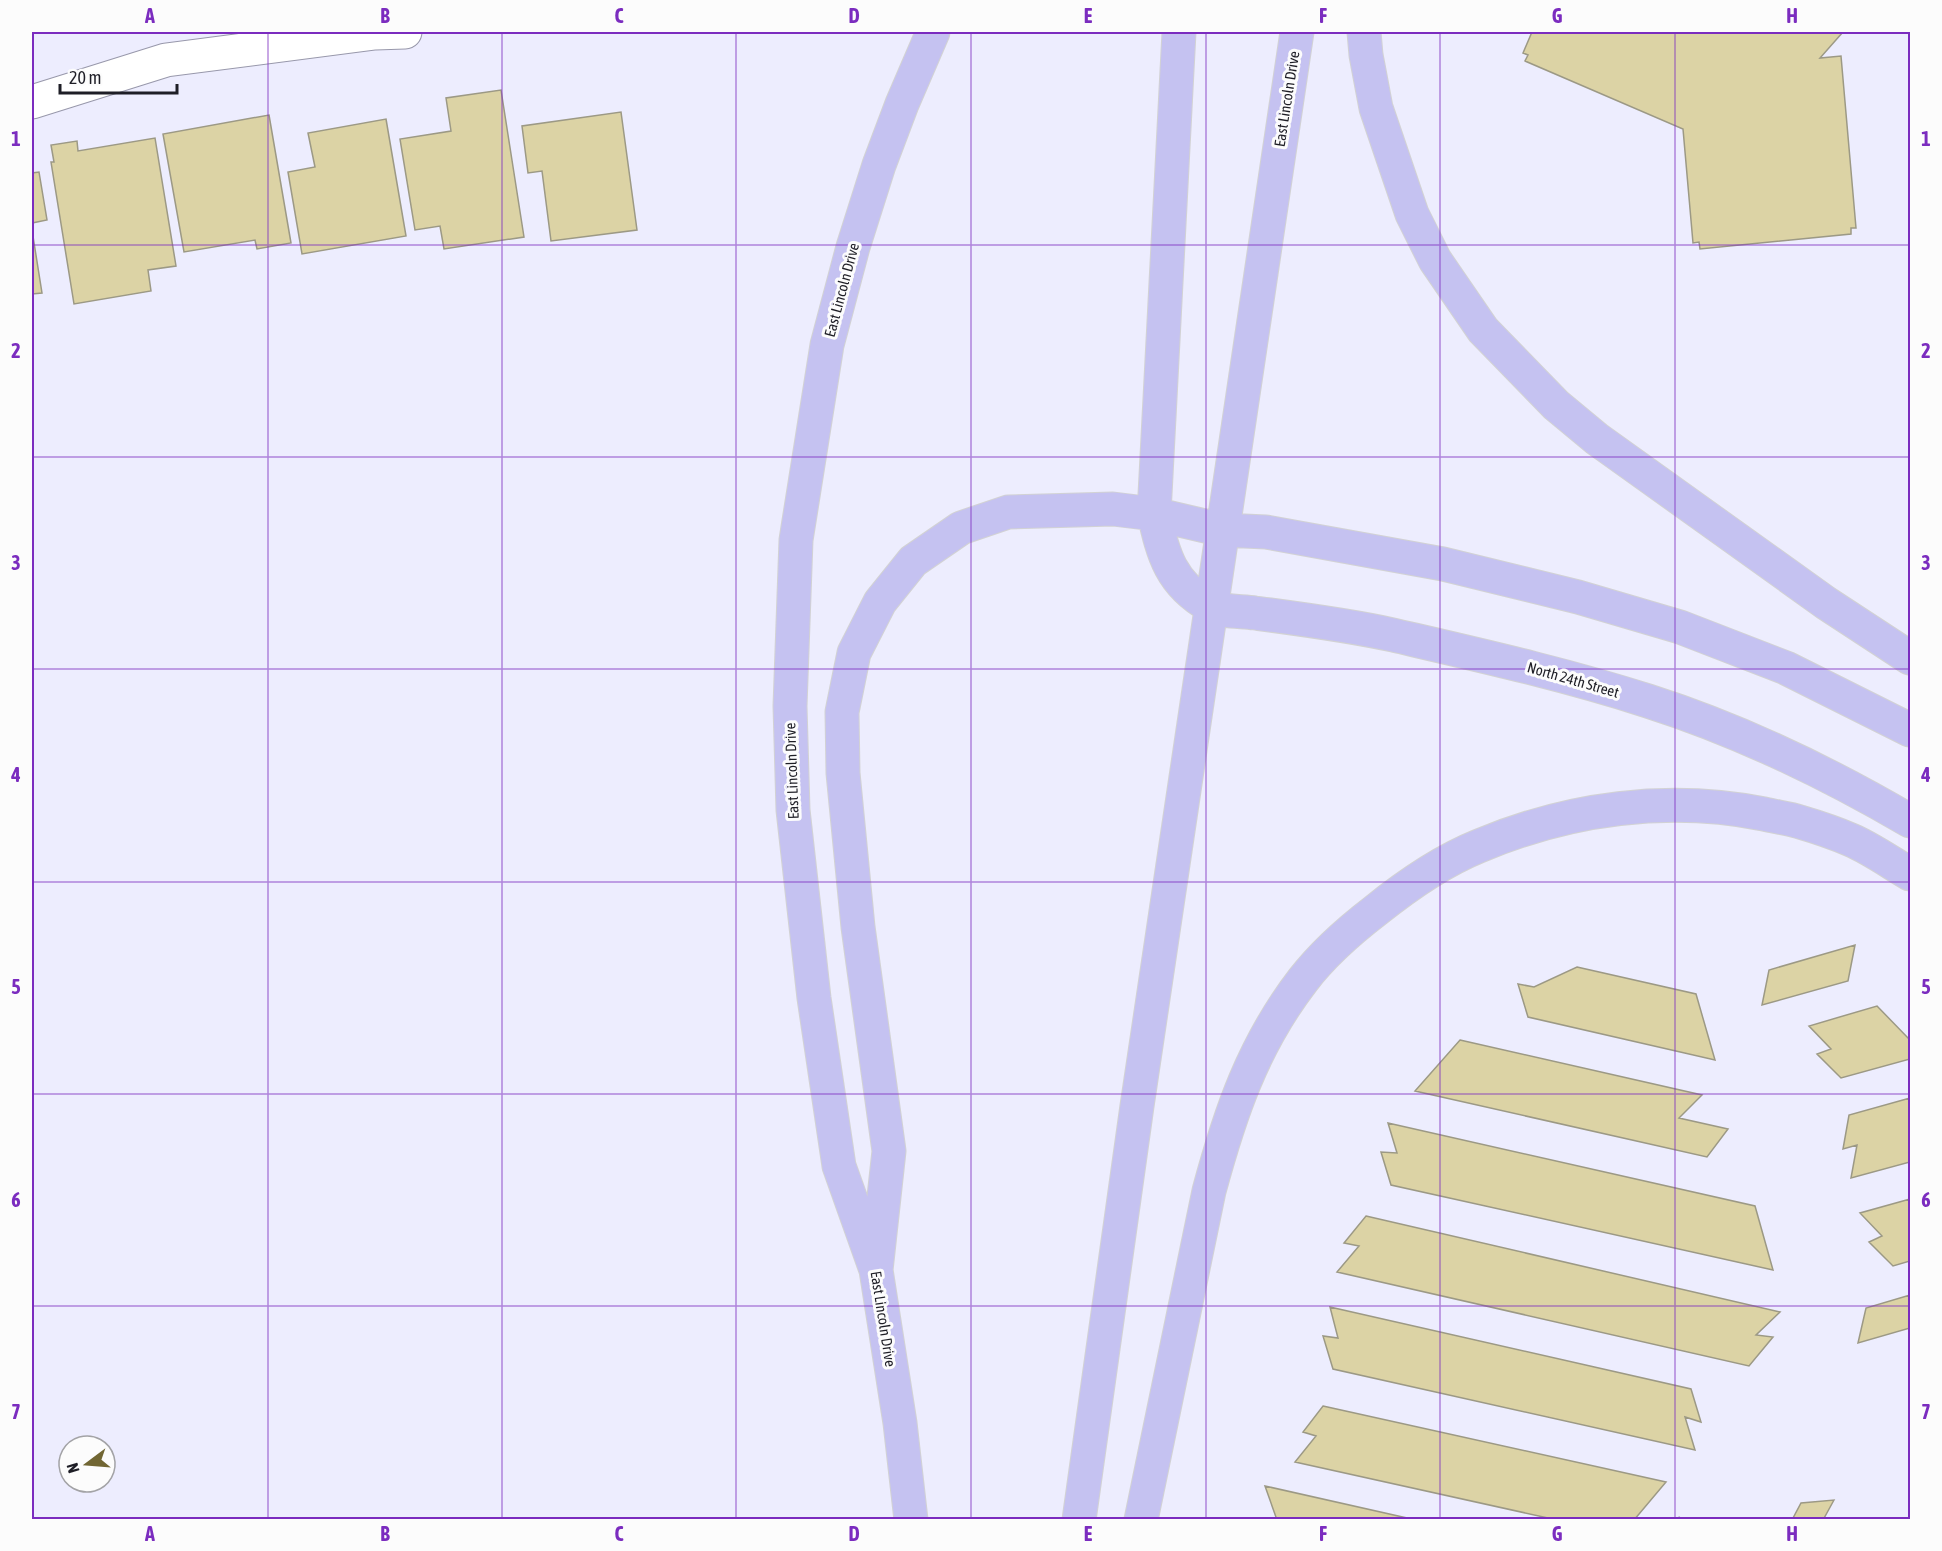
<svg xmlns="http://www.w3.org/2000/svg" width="1942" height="1551" viewBox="0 0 1942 1551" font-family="'Asap Condensed',sans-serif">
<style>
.building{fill:#dcd3a5;stroke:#9c9985;stroke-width:1.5}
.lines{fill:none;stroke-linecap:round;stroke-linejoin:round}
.minor-casing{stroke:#9898ab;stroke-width:35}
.major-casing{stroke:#d2d2d4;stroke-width:35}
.path{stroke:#848490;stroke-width:4;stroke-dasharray:1.5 4.5;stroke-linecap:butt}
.minor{stroke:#fff;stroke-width:33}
.major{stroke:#c5c2f1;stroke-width:33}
.grid{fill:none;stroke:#7b2cbf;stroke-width:1.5;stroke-opacity:0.55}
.labels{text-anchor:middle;stroke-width:6;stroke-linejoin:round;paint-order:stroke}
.street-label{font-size:15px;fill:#1e1e26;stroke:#fcfcfc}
.neatline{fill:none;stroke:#7b2cbf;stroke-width:2}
.grid-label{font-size:20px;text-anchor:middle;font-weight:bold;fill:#7b2cbf}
</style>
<rect width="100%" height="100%" fill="#ededfe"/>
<path class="building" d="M 1532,32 L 1843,32 L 1820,58 L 1841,56 L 1856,228 L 1851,228 L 1851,234 L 1700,249 L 1699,242 L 1693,243 L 1683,129 L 1525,61 L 1528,55 L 1523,53 Z
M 501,90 L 524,237 L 444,249 L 440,226 L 415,230 L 400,139 L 451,131 L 446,98 Z
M 621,112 L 637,230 L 551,241 L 542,171 L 528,173 L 522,126 Z
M 269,115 L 291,243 L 257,249 L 255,240 L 184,252 L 163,134 Z
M 386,119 L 406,236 L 302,254 L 288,172 L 315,167 L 308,133 Z
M 155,138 L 176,266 L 148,270 L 151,291 L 74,304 L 51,162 L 54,162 L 51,145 L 77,141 L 78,151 Z
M 39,172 L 47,220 L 32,223 L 32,173 Z
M 32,230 L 42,293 L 32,294 Z
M 1855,945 L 1848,981 L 1762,1005 L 1769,970 Z
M 1577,967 L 1696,994 L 1715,1060 L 1528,1017 L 1518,984 L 1534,987 Z
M 1877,1006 L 1910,1040 L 1910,1059 L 1841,1078 L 1817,1054 L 1831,1049 L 1809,1026 Z
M 1460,1040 L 1702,1095 L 1679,1118 L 1728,1129 L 1707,1157 L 1415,1091 Z
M 1910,1098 L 1910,1162 L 1851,1178 L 1857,1145 L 1843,1149 L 1849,1115 Z
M 1388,1123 L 1755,1206 L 1773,1270 L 1391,1185 L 1381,1152 L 1397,1153 Z
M 1910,1199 L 1910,1261 L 1893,1266 L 1869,1242 L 1882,1236 L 1860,1213 Z
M 1366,1216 L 1780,1312 L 1756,1335 L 1773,1337 L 1749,1366 L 1337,1272 L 1359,1246 L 1344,1243 Z
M 1910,1295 L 1910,1328 L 1858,1343 L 1866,1308 Z
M 1330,1307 L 1691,1389 L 1701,1422 L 1685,1417 L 1695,1450 L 1333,1369 L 1323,1336 L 1338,1338 Z
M 1323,1406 L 1666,1482 L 1634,1520 L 1557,1520 L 1295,1462 L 1316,1436 L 1303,1432 Z
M 1265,1486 L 1416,1520 L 1277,1520 Z
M 1834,1500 L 1823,1520 L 1792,1520 L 1801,1503 Z"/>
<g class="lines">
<g class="minor-casing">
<path id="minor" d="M 32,102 L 166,60 L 375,33 L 405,32"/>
</g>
<g class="major-casing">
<path id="major" d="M 1179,32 L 1154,514 C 1163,555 1171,584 1210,606 C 1222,612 1242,611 1255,613 C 1301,619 1348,625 1393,635 C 1479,655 1564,674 1648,701 C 1739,730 1828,773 1910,821
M 1364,32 L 1366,55 L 1376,108 L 1412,214 L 1435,260 L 1483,330 L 1556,405 L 1597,439 L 1826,603 L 1910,658
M 876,1270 L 889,1151 L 858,927 L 843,773 L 842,712 L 854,653 L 880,602 L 913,561 L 961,528 L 1008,512 L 1113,509 L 1154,514 L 1222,530 L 1266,532 L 1443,564 L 1578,597 L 1680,627 L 1786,668 L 1910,730
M 911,1520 L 900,1423 L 876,1270 L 839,1166 L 814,998 L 793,810 L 790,706 L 796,540 L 827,345 L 853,247 L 879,165 L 902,104 L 933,32
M 1079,1520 L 1137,1106 L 1297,32
M 1141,1520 L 1209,1191 C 1230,1113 1253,1045 1303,980 C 1323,954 1349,931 1375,911 C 1406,886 1442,861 1479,846 C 1569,808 1668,795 1764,814 C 1776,817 1788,818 1800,822 C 1817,827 1835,833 1851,840 C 1872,849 1891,863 1910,874"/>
</g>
<path class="path" d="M 1678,1518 L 1682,1520"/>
<use href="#minor" class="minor"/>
<use href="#major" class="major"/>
</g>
<path class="grid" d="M 268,32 L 268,1520M 502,32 L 502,1520M 736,32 L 736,1520M 971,32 L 971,1520M 1206,32 L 1206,1520M 1440,32 L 1440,1520M 1675,32 L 1675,1520M 32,245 L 1910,245M 32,457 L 1910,457M 32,669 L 1910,669M 32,882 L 1910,882M 32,1094 L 1910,1094M 32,1306 L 1910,1306"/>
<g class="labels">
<g class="street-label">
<text transform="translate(1287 99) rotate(-81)" y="5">East Lincoln Drive</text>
<text transform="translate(842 290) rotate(-75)" y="5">East Lincoln Drive</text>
<text transform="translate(1573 680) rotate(16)" y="5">North 24th Street</text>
<text transform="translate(792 771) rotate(-92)" y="5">East Lincoln Drive</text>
<text transform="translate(883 1319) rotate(81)" y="5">East Lincoln Drive</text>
</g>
</g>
<rect width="1942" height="1551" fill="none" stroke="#fcfcfc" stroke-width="66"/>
<g transform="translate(87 1464) rotate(254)"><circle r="28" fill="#fcfcfc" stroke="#a3a3a6" stroke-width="1.5"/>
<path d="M0-4.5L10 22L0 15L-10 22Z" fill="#716633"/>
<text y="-9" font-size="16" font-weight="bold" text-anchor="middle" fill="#1e1e26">N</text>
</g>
<path d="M60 84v9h117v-9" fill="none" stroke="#1e1e26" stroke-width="3"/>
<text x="69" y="84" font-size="18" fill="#1e1e26" stroke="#fcfcfc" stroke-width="4.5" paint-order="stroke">20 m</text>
<rect x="33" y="33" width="1876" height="1485" class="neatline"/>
<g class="grid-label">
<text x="150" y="23">A</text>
<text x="385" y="23">B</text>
<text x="619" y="23">C</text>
<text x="854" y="23">D</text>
<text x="1088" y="23">E</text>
<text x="1323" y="23">F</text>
<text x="1557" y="23">G</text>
<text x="1792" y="23">H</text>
<text x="16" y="146">1</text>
<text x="1926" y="146">1</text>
<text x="16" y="358">2</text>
<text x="1926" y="358">2</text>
<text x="16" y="570">3</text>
<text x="1926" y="570">3</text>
<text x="16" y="782">4</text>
<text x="1926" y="782">4</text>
<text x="16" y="994">5</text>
<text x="1926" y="994">5</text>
<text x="16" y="1207">6</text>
<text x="1926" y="1207">6</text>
<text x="16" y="1419">7</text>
<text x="1926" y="1419">7</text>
<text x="150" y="1541">A</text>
<text x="385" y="1541">B</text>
<text x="619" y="1541">C</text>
<text x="854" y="1541">D</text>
<text x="1088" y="1541">E</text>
<text x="1323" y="1541">F</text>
<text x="1557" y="1541">G</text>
<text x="1792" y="1541">H</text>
</g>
</svg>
